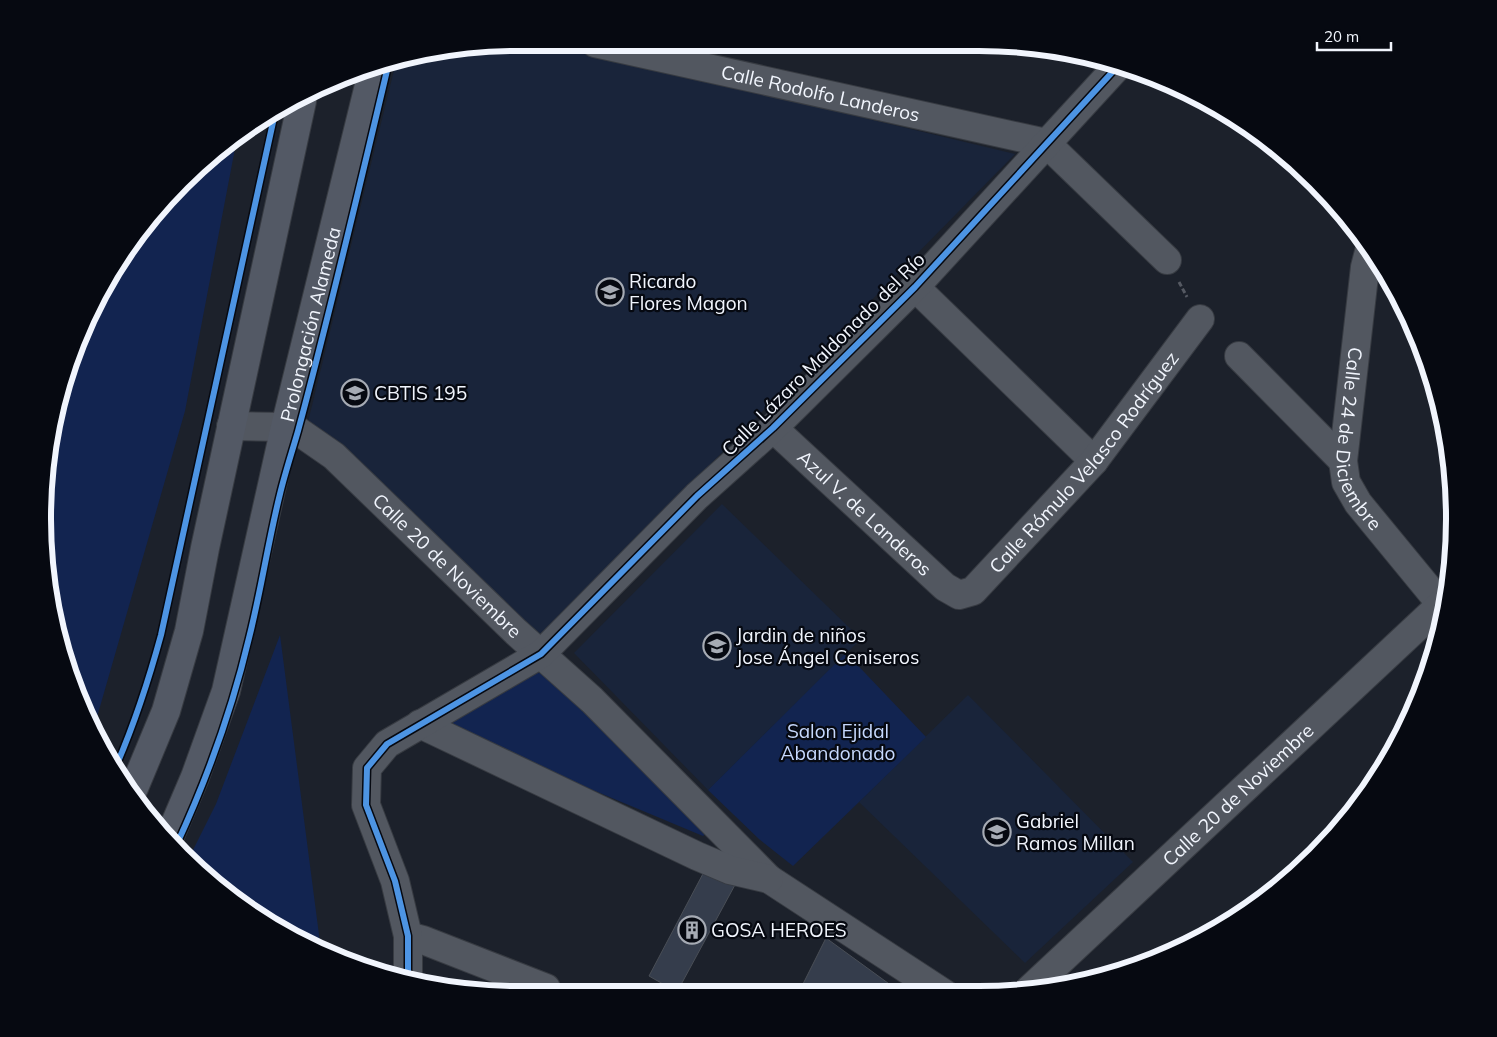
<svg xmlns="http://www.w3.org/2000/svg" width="1497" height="1037" viewBox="0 0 1497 1037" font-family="Mulish,sans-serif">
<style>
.built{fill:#19243a}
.green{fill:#122450}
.building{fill:#353d4c;stroke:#494e56}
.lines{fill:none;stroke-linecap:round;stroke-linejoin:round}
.street-casing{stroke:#373b42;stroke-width:30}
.secondary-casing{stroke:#373b42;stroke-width:30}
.path{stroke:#555962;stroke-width:3;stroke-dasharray:5 2.5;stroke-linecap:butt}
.street{stroke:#525760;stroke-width:28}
.secondary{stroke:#535965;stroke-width:28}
.cycleway-casing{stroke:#060911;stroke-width:9}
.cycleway{stroke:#4d94e3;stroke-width:6}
.labels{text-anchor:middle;stroke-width:4.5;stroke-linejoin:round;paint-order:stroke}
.street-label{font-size:19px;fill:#f1f5fd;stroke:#060911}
.poi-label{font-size:19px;fill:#f1f5fd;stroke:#060911;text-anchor:start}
.park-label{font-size:19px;fill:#c6d8fd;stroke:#060911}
.rim{fill:none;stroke:#f1f5fd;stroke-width:6}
</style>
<rect width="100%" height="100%" fill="#1c212b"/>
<path class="built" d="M 518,43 L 551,43 L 1015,154 L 531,647 L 306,430 L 397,58 Z
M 722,504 L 861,639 L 708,790 L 574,653 Z
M 968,695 L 1133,862 L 1025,963 L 859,802 Z"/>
<path class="green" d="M 237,138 L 185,411 L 93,731 L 52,611 L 47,457 L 79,336 L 160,205 Z
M 280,635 L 321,950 L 254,914 L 188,860 L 216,804 Z
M 846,653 L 926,737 L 793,866 L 759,839 L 708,790 Z
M 540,660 L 711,829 L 703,836 L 437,725 Z"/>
<path class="building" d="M 706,868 L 736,883 L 677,992 L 649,976 Z
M 826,938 L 903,994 L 798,994 Z"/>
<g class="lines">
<g class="street-casing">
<g id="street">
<path id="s1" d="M 595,43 L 1046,143 L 1167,260"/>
<path id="s2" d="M 1370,248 L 1365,267 L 1343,461 L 1346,482 L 1358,503 L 1441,604"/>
<path d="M 915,287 L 1094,461"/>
<path d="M 1239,356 L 1343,461"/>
<path id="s3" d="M 231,426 L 285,427 L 298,431 L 334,456 L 516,632 L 592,700 L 769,879 L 945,994"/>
<path id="s4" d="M 773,428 L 945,587 L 959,595 L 973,591 L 1094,461 L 1200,319"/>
<path d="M 420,724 L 697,856 L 730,870 L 769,879"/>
<path d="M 408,936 L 423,940 L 546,988"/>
<path d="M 408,980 L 408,936 L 395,881 L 366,805 L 367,768 L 387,744 L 541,654 L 697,496 L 773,428 L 915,287 L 1117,67"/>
<path id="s5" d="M 1029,990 L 1447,599"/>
</g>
</g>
<g class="secondary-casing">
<g id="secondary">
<path d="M 134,788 L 166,711 L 189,631 L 205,548 L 302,101"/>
<path id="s6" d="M 169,838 L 195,777 L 226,691 L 285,427 L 373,69"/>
</g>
</g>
<path class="path" d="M 1179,282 L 1187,297"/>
<use href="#street" class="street"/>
<use href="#secondary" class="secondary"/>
<g class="cycleway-casing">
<path id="cycleway" d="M 117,764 C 135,722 149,679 161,635 L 275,113
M 176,846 C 207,779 232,710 249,638 C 261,591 268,542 280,494 C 285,473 292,452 298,431 C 331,309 360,185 389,62
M 408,980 L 408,936 L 395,881 L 366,805 L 367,768 L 387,744 L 541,654 L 697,496 L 773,428 L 915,287 L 1117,67"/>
</g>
<use href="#cycleway" class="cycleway"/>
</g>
<defs>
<g id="school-ring" transform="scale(1.4375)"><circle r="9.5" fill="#060911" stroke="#a6abb4" stroke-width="1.5"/><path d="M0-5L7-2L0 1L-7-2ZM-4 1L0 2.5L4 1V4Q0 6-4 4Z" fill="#a6abb4"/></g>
<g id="building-ring" transform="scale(1.4375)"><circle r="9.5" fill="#060911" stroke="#a6abb4" stroke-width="1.5"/><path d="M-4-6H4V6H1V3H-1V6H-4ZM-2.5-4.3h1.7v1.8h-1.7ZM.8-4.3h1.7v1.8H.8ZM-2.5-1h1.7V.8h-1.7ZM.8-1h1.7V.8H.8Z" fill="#a6abb4"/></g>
</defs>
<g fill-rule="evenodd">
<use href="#school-ring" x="610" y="292"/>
<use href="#school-ring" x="355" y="393"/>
<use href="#school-ring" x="717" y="646"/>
<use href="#school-ring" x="997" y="832"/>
<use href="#building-ring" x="692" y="930"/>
</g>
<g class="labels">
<g class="street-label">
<text dy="7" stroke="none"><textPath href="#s1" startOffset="231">Calle Rodolfo Landeros</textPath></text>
<text dy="7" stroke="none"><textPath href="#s6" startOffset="534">Prolongación Alameda</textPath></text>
<text transform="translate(823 354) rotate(-45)" y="7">Calle Lázaro Maldonado del Río</text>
<text dy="7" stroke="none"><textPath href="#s2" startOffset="196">Calle 24 de Diciembre</textPath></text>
<text dy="7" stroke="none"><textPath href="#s4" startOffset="435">Calle Rómulo Velasco Rodríguez</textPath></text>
<text dy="7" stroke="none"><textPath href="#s4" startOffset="125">Azul V. de Landeros</textPath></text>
<text dy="7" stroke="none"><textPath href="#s3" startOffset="269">Calle 20 de Noviembre</textPath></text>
<text dy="7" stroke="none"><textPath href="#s5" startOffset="286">Calle 20 de Noviembre</textPath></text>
</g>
<g class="poi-label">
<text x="629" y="288">Ricardo<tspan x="629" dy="22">Flores Magon</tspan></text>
<text x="374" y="400">CBTIS 195</text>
<text x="736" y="642">Jardin de niños<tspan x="736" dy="22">Jose Ángel Ceniseros</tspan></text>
<text x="1016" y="828">Gabriel<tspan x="1016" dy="22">Ramos Millan</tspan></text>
<text x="711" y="937">GOSA HEROES</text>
</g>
<g class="park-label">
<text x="838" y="738">Salon Ejidal<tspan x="838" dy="22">Abandonado</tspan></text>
</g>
</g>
<path d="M0 0H1497V1037H0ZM518 51H979A467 467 0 0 1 1446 518V519A467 467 0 0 1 979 986H518A467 467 0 0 1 51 519V518A467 467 0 0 1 518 51Z" fill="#060911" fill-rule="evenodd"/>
<path class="rim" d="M518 51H979A467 467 0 0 1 1446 518V519A467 467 0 0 1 979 986H518A467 467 0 0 1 51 519V518A467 467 0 0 1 518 51Z"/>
<path d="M1317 42v8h74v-8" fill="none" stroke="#f1f5fd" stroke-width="2.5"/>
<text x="1324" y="42" font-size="15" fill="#f1f5fd" stroke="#060911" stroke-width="4" paint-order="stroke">20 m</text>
</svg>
